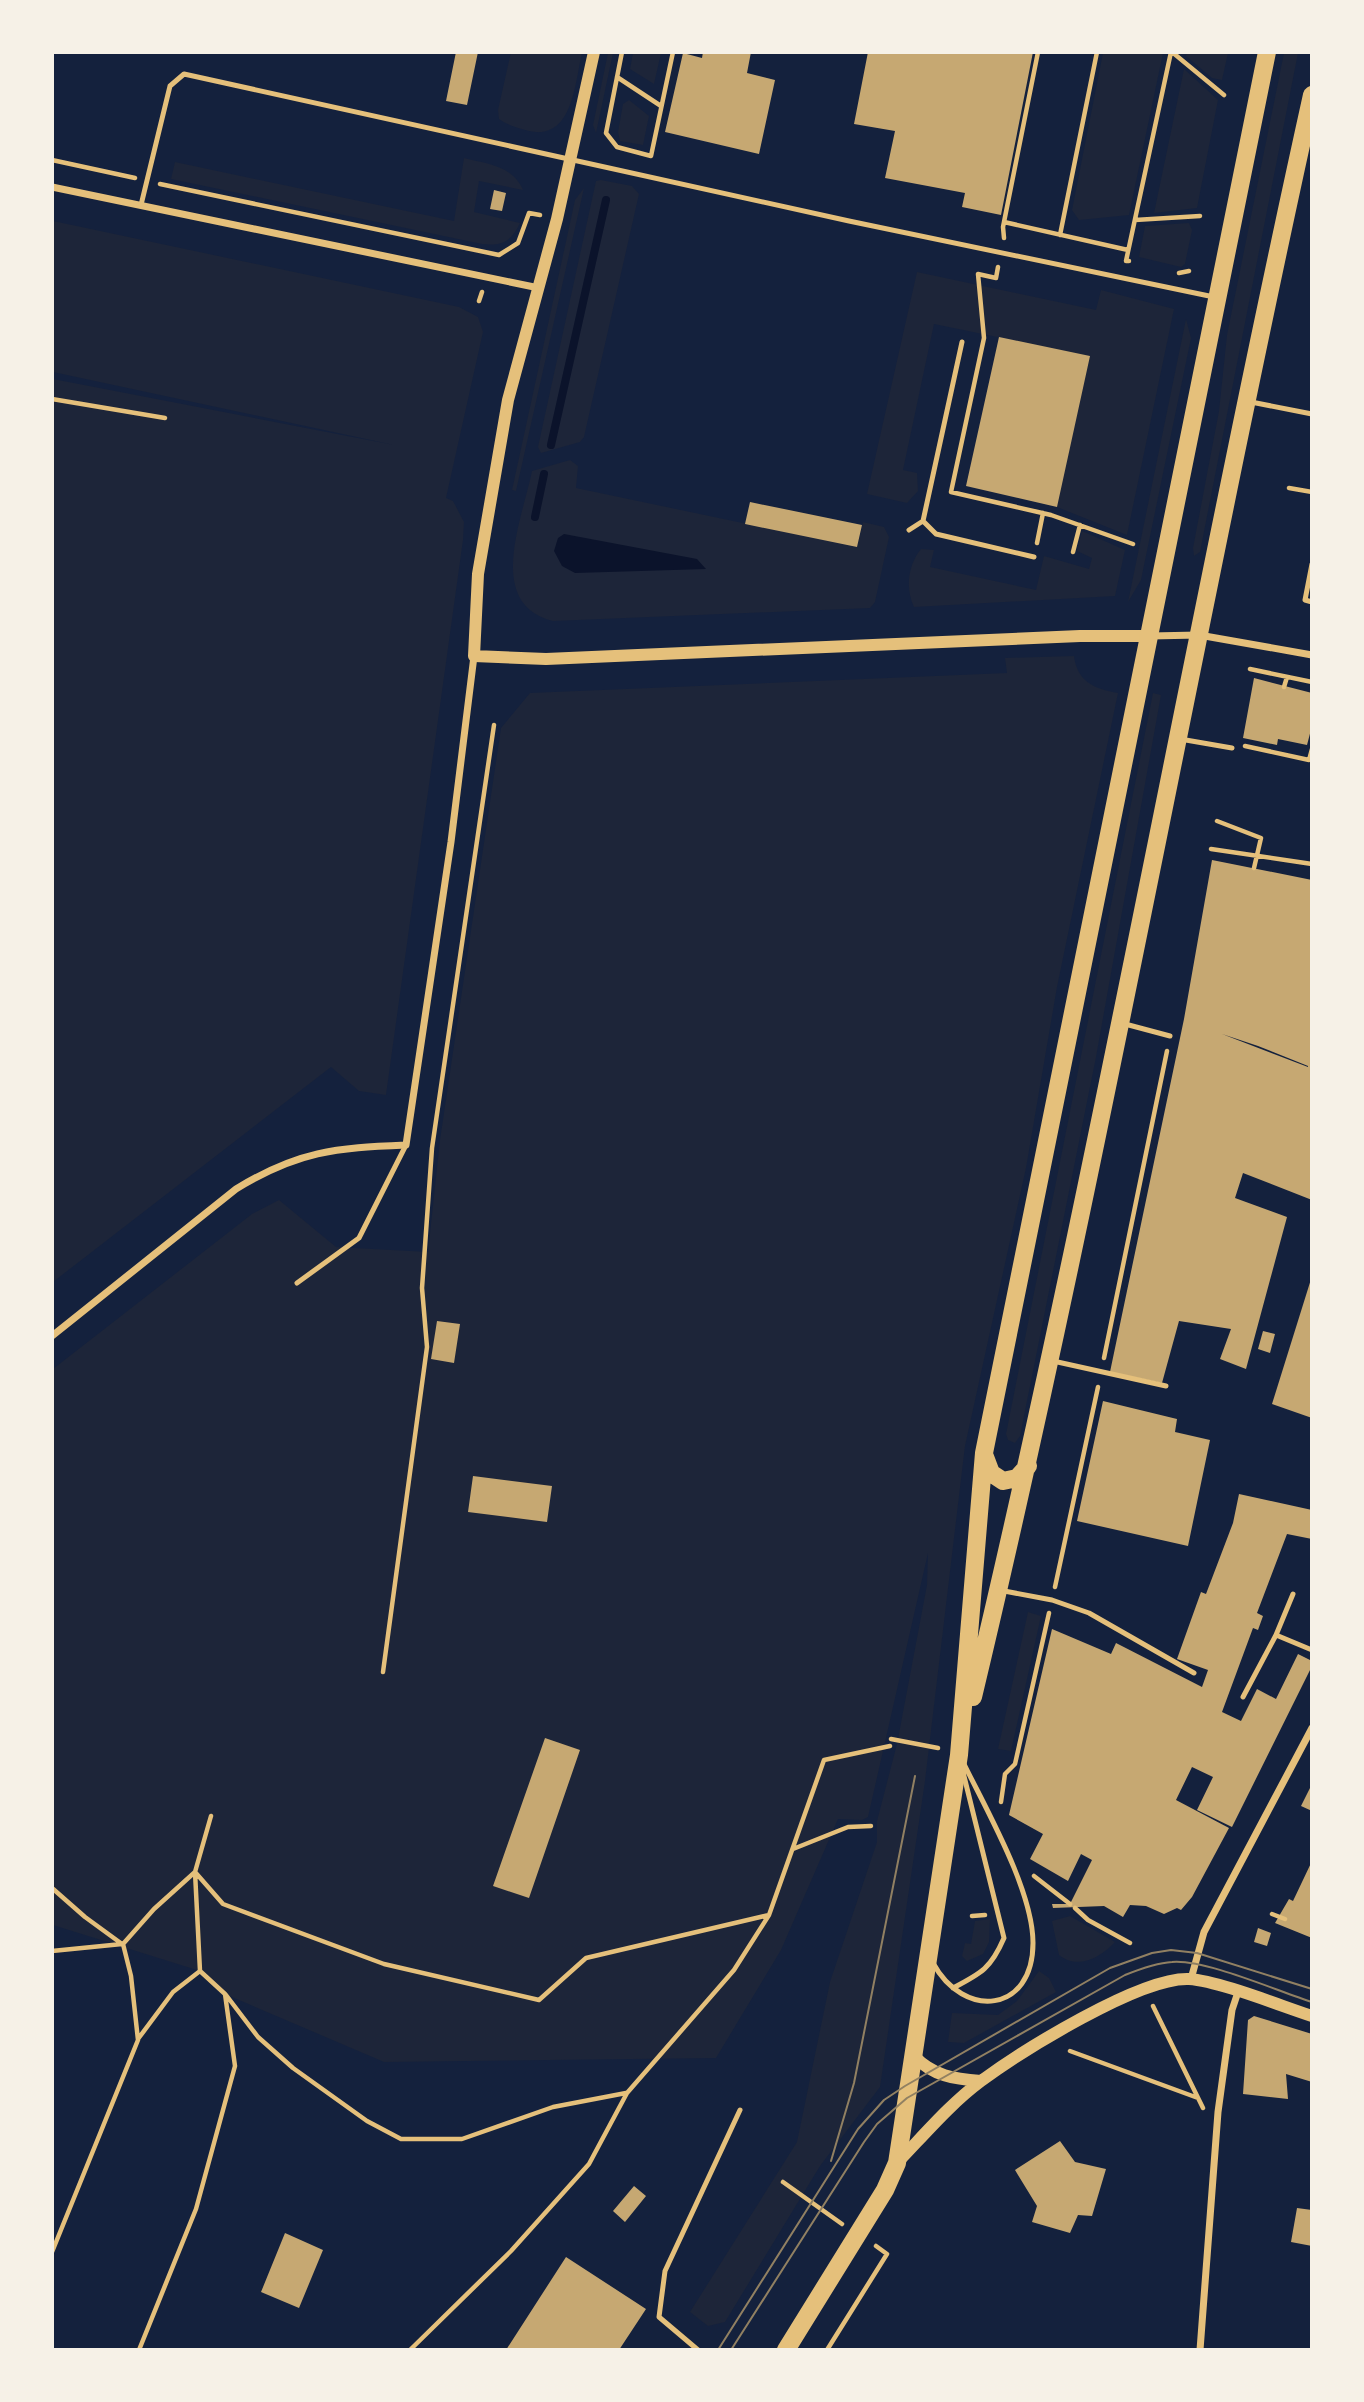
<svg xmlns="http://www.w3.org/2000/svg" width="1364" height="2402" viewBox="0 0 1364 2402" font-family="Rubik,sans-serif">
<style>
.green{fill:#1d2539}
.water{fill:#0b132b}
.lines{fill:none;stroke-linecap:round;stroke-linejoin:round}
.stream{stroke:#0b132b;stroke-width:8}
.building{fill:#c6a872;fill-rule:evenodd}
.path{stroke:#e5c07b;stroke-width:4.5}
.service{stroke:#e5c07b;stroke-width:5}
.minor{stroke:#e5c07b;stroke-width:7}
.tertiary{stroke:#e5c07b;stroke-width:12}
.primary{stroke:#e5c07b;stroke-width:18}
.tram{stroke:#918062;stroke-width:2}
</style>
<rect width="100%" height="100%" fill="#14213d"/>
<path class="green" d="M 511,52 L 582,53 C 575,82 573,141 529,131 C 518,128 509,126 499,119 L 498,110 Z
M 608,53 L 613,53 L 596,133 L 593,125 Z
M 633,53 L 661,53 L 654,84 L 630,69 Z
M 1103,53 L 1163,53 L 1129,215 L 1079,220 L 1072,210 Z
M 1187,53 L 1228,53 L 1222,80 L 1212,78 L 1186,56 Z
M 1284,53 L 1298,53 L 1200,552 L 1194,556 L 1193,548 L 1219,411 L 1227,335 Z
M 1184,69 L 1218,100 L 1197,208 L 1154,213 Z
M 629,100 L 649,116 L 643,145 L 620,141 L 618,132 L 623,104 Z
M 464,158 C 488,164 513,166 523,190 L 479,181 L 474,212 L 520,223 C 511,242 502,246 482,244 L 171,179 L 175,162 L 454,221 Z
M 601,180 L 632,186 L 639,194 L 584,437 L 580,442 L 541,453 L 538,447 L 596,181 Z
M 584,188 L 516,491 L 512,490 L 575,200 Z
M 53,221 L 459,307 L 478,317 L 483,332 L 446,498 L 453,501 L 464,522 L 463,540 L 386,1095 L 359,1091 L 331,1067 L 53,1282 L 53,379 L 394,445 L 53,372 Z
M 1189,223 L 1192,230 L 1185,264 L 1181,267 L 1139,257 L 1145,226 Z
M 917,272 L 1096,310 L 1101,290 L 1174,309 L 1127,535 L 1057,507 L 1089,356 L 934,324 L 903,470 L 917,473 L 918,491 L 907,503 L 867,494 Z
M 1186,319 L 1191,338 L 1141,580 L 1128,602 Z
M 570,460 L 578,466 L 576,488 L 857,547 L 863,522 L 884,527 L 889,537 L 875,602 L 870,608 L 553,621 C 485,604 522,520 532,471 Z
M 1082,531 L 1125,550 L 1115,596 L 914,607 C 905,588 908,565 921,549 L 934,550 L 930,567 L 1036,590 L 1044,556 L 1089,569 L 1092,558 L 1077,551 Z
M 1074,656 C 1077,681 1094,689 1118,693 L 1057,987 L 1026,1168 L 965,1446 L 925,1781 L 880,2087 L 820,2166 L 725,2322 L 708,2326 L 690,2312 L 797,2142 L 830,1982 L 877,1842 L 877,1821 L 897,1744 L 927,1585 L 928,1553 L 868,1817 L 862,1820 L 838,1819 L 781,1950 L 716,2058 L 384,2062 L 225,1994 L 200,1971 L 53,1925 L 53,1369 L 252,1214 L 279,1200 L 336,1247 L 428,1252 L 440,1140 L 501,728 L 530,693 L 1007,673 L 1005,658 Z
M 1153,693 L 1161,695 L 1096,1057 L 1020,1436 L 1015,1443 L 1008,1440 L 1006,1434 Z
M 1028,1612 L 1041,1616 L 1011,1751 L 998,1749 Z
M 1070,1916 L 1115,1942 C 1100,1958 1078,1970 1059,1955 L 1052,1921 Z
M 990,1919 L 989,1942 L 983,1954 L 967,1961 L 962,1956 L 965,1943 L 971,1944 L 975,1921 Z
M 1039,1971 L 1049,1978 L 1056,1992 L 964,2043 L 948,2042 L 952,2013 L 998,2015 L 1017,2001 Z"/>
<path class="water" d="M 564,534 L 697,559 L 706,569 L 575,573 L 562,566 L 554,551 L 558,538 Z"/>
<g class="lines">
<path class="stream" d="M 551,445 L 606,200
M 535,517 L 544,474"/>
</g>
<path class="building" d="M 456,52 L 478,52 L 467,105 L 446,101 Z
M 703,52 L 751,52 L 747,73 L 775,80 L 759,154 L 665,132 L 683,53 L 702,58 Z
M 868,52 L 1033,52 L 1001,215 L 962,207 L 965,193 L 885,178 L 895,131 L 854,124 Z
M 494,190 L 506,193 L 502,211 L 490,209 Z
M 999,337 L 1090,356 L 1057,507 L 966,486 Z
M 750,502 L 862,525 L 857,547 L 745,524 Z
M 1254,678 L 1312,693 L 1312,726 L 1307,745 L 1278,739 L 1277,745 L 1243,738 Z
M 1212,860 L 1312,880 L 1312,1200 L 1243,1173 L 1235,1198 L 1287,1217 L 1246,1369 L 1220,1359 L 1231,1329 L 1179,1321 L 1162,1383 L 1110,1372 L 1184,1019 ZM 1222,1034 L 1258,1046 L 1308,1066 L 1308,1067 Z
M 1312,1276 L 1312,1418 L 1272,1404 Z
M 437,1321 L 460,1324 L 454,1363 L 431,1359 Z
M 1263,1331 L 1275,1334 L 1270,1353 L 1258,1349 Z
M 1103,1401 L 1177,1419 L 1175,1432 L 1210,1440 L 1188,1546 L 1077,1521 Z
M 473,1476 L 552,1486 L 547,1522 L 468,1512 Z
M 1239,1494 L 1312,1510 L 1312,1539 L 1287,1534 L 1257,1613 L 1263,1616 L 1258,1630 L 1253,1628 L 1222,1712 L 1241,1721 L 1257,1689 L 1276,1699 L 1298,1654 L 1312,1661 L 1312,1666 L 1232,1827 L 1197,1810 L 1213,1777 L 1192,1767 L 1176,1800 L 1229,1828 L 1192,1897 L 1181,1910 L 1177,1908 L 1164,1914 L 1146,1906 L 1130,1905 L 1123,1917 L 1104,1906 L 1053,1908 L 1052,1904 L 1070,1904 L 1092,1860 L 1081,1854 L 1068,1881 L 1030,1859 L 1043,1834 L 1009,1815 L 1052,1629 L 1111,1654 L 1116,1643 L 1202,1687 L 1208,1670 L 1177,1659 L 1201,1592 L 1206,1594 L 1233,1523 Z
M 545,1738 L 580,1750 L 529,1898 L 493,1886 Z
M 1312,1784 L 1312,1811 L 1301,1806 Z
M 1312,1861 L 1312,1938 L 1275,1923 L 1289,1899 L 1293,1901 Z
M 1258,1928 L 1271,1933 L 1267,1946 L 1254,1942 Z
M 1254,2016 L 1312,2034 L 1312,2082 L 1286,2074 L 1288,2099 L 1243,2094 L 1248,2020 Z
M 1060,2141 L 1075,2162 L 1106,2169 L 1092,2216 L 1078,2215 L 1070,2233 L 1032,2222 L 1037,2206 L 1015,2170 Z
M 634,2186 L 646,2196 L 625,2222 L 613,2211 Z
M 1297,2208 L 1312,2210 L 1312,2246 L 1291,2242 Z
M 285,2233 L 323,2250 L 299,2308 L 261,2292 Z
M 566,2257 L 646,2309 L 619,2350 L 506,2350 Z"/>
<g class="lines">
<path class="path" d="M 622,52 L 606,133 L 617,147 L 651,156 L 673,52
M 1172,52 L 1224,95
M 617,77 L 661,106
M 52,160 L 135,178
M 160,184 L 499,255 L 518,243 L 529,213 L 540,215
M 1135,220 L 1200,216
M 1004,222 L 1128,250
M 1060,235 L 1097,52
M 1004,238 L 1003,227 L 1038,52
M 1129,261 L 1126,261 L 1171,52
M 998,267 L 996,278 L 978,274 L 984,338 L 951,492 L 1051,515 L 1133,544
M 1179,273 L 1189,271
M 479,301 L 482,292
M 52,399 L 165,418
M 1289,488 L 1312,492
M 1037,543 L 1043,513
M 1073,552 L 1080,525
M 1250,669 L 1312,682
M 1284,687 L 1287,677
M 1245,746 L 1309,760 L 1312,749
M 1217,821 L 1261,838 L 1254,868
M 1211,849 L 1312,864
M 1104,1358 L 1167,1051
M 1055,1587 L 1098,1387
M 383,1672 L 427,1347 L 422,1288 L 432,1148 L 494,725
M 891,1739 L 938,1748
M 1001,1802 L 1005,1774 L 1015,1764 L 1049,1613
M 793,1849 L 848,1827 L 871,1826
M 195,1872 L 223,1904 L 384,1964 L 539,2000 L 586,1958 L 769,1915
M 1034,1876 L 1070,1904
M 52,1888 L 85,1917 L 122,1944
M 1075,1908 L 1088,1920 L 1130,1943
M 1272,1914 L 1285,1919
M 972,1916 L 985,1915
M 52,1951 L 122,1944
M 226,1995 L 258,2037 L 293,2068 L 367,2121 L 401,2139 L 462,2139 L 553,2107 L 626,2093
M 1153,2006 L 1203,2108
M 138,2039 L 173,1992 L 200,1971
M 1070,2051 L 1198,2098
M 783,2182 L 842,2224
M 52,2252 L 138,2040 L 131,1976 L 123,1944 L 154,1909 L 195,1872 L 211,1816
M 139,2350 L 196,2209 L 235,2066 L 225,1994 L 200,1971 L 195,1872
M 410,2350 L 511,2251 L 589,2164 L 627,2093 L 734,1970 L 769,1915 L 824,1760 L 890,1746
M 827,2350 L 887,2254 L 876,2246"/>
<path class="service" d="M 141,205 L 170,86 L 184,74 L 849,221 L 1214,297
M 962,342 L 923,521 L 936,534 L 1034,557
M 1251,402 L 1312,414
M 909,530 L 923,521
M 1312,564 L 1305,600 L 1312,602
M 1180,739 L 1232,748
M 1125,1024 L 1170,1036
M 297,1283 L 359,1238 L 406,1145
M 1053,1361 L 1166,1386
M 999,1590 L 1052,1600 L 1089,1613 L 1194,1673
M 1276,1635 L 1293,1594
M 1243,1697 L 1276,1635 L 1312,1650
M 933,1963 C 964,2020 1033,2013 1033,1943 C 1033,1891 987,1811 964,1764
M 953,1988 C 982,1973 991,1968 1004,1938 L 963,1772
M 698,2350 L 659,2317 L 665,2271 L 740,2110"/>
<path class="minor" d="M 52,187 L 539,288
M 1150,636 L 1199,635 L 1312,655
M 52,1336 L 236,1189 C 298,1151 335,1148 406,1145 L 451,842 L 474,656
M 1191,1979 L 1204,1932 L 1312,1728
M 1200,2350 L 1218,2112 L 1232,2010 L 1238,1992"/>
<path class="tertiary" d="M 594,52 L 557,219 L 508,400 L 478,574 L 474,656 L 546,659 L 1080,636 L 1148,636
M 914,2056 C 933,2076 954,2079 981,2081
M 897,2163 C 924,2135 950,2104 981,2081 C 1022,2051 1140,1977 1189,1979 C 1219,1981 1281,2006 1312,2016"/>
<path class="primary" d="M 985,1457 L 991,1473 L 1003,1481 L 1017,1478 L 1028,1466
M 973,1697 C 1100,1166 1194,628 1312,95
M 786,2350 L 885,2190 L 897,2163 L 959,1755 L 984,1453 L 1267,52"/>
<path class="tram" d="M 831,2161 L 854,2083 L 915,1776
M 718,2350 L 858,2129 L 884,2100 L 905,2086 L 1110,1968 L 1152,1953 L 1171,1950 L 1197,1953 L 1312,1989
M 731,2350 L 864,2142 L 877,2124 L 907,2098 L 1125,1975 C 1140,1969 1156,1963 1172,1962 C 1205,1959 1277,1991 1312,2002"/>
</g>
<rect width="1364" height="2402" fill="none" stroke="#f6f1e7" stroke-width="108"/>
</svg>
